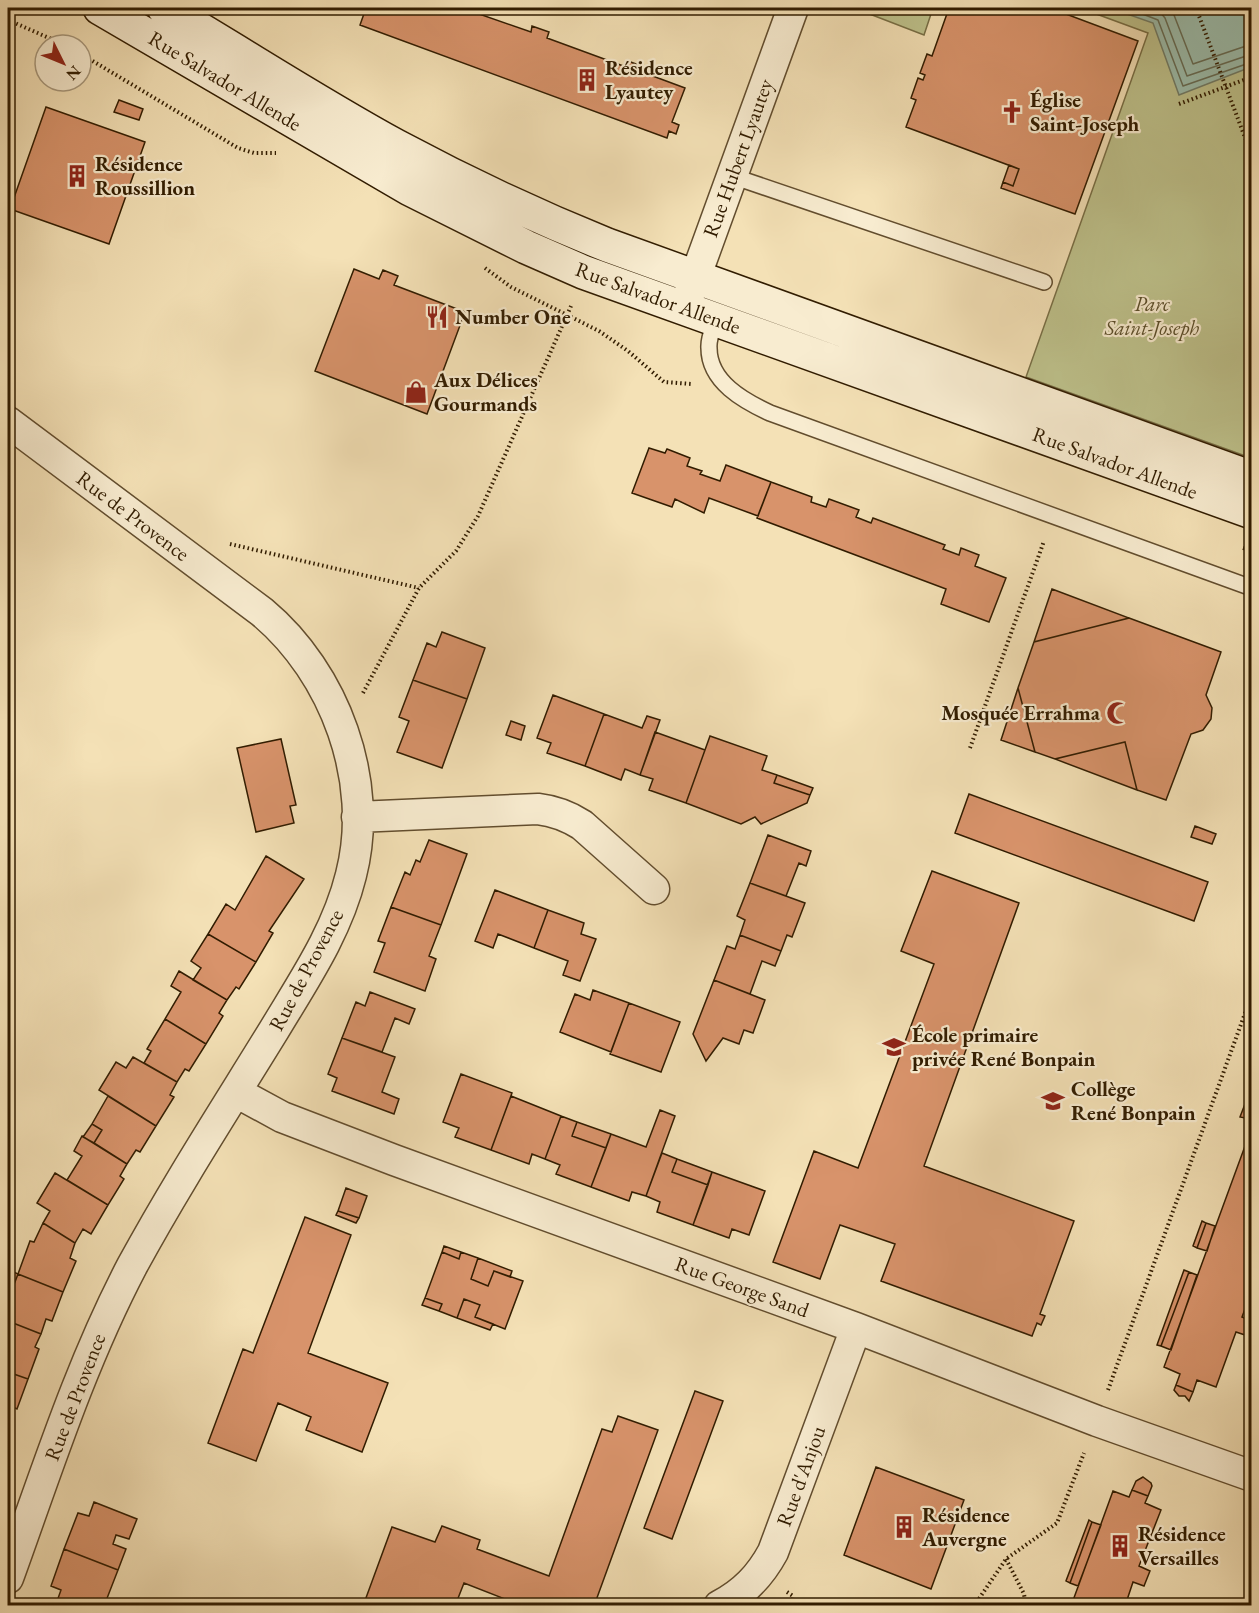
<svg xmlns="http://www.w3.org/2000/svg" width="1259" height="1613" viewBox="0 0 1259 1613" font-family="'EB Garamond',serif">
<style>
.green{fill:#bec28c;stroke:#786f46;stroke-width:1.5}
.water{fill:#9cbead;stroke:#717d68;stroke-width:1.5}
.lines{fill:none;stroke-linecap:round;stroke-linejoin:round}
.shore{stroke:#666d56;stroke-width:1.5}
.building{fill:#d8936b;stroke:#311c00;stroke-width:1.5}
.lane-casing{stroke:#624d2e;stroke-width:18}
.street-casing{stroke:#624d2e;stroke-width:33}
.secondary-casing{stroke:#311c00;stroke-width:36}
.path{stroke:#311c00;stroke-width:4;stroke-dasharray:1.5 3;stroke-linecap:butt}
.lane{stroke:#f8ecd0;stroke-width:15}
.street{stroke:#f8ecd0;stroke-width:30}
.secondary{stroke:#f8ecd0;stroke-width:33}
.labels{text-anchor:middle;stroke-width:4.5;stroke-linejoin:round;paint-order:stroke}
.poi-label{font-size:21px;font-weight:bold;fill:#311c00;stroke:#f8ecd0;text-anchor:start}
.street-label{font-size:21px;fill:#311c00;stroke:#f8ecd0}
.park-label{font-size:21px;font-style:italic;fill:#5b4e2a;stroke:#f8ecd0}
</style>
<rect width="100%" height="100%" fill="#f4e1b6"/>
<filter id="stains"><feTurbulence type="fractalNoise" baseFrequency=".00333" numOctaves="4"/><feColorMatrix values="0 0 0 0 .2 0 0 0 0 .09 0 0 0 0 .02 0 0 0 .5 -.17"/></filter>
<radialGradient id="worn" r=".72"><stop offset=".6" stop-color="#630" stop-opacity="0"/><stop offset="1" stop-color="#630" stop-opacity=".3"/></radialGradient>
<path class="green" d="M 854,8 L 933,8 L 924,35 Z
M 1080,8 L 1251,8 L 1251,458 L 1026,377 L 1148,33 Z"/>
<path class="water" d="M 1110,8 L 1251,8 L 1251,67 L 1179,95 L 1153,23 Z"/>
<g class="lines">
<path class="shore" d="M 1127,8 L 1158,20 L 1183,86 L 1252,62
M 1149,8 L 1160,12 L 1165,18 L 1187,76 L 1252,54
M 1169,8 L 1174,15 L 1193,64 L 1243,47 L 1252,45"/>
</g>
<path class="building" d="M 366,8 L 462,8 L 531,32 L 532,26 L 549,32 L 547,38 L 626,67 L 628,61 L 644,67 L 642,72 L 685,88 L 672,122 L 679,125 L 676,134 L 669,131 L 667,138 L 360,25 Z
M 949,8 L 1050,8 L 1138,41 L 1075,214 L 1001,188 L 1003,182 L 1013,186 L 1019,169 L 906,127 L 916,100 L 911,98 L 918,78 L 923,80 L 925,75 L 920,73 L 927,54 L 932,56 Z
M 119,100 L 143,109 L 139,120 L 114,112 Z
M 46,107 L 145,142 L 109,244 L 10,209 Z
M 1009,165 L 1019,169 L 1013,186 L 1003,182 Z
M 354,269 L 379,279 L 383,270 L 398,276 L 394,285 L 465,312 L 427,414 L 315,371 Z
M 649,448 L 665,453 L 667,449 L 690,458 L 687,466 L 702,471 L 700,474 L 720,481 L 726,465 L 771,482 L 758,516 L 709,498 L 704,513 L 675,499 L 672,507 L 632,493 Z
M 771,482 L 812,497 L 811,502 L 826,507 L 829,499 L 859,510 L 856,517 L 871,523 L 873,518 L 945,545 L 943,549 L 959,555 L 961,548 L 979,555 L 975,566 L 1006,578 L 989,622 L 941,604 L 946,589 L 757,518 Z
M 1052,589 L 1129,618 L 1034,642 Z
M 1129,618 L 1221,652 L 1206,695 L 1212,708 L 1211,719 L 1203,730 L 1191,734 L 1166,800 L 1137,790 L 1125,742 L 1055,759 L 1035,752 L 1018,688 L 1034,642 Z
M 442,632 L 485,648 L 467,699 L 413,680 L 427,643 L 436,647 Z
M 413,680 L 467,699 L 442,768 L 397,752 L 409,721 L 399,717 Z
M 1018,688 L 1035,752 L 1001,740 Z
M 553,695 L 604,714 L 585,766 L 547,753 L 551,743 L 537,738 Z
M 604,714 L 642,728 L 647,716 L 660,720 L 640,775 L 625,769 L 621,780 L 585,766 Z
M 511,721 L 525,726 L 521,740 L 506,735 Z
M 655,732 L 705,750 L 686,803 L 649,790 L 653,779 L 640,775 Z
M 710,736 L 767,756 L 762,770 L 777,775 L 774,783 L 810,795 L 807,803 L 761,824 L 755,817 L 741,824 L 686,803 Z
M 281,739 L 296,805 L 290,806 L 294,823 L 256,832 L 237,748 Z
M 1125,742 L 1137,790 L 1055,759 Z
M 777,775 L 813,788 L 810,795 L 774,783 Z
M 969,794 L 1208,882 L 1194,921 L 955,833 Z
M 1195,826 L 1216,834 L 1212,844 L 1191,837 Z
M 768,835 L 811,851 L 806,866 L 799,863 L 786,896 L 750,883 Z
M 429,840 L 467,854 L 441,925 L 391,907 L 405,872 L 410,875 L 416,860 L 420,862 Z
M 266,856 L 304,879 L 269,931 L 273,933 L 256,962 L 208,934 L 226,904 L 235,910 Z
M 932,871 L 1019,903 L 924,1166 L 1074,1221 L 1040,1314 L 1045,1316 L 1041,1325 L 1037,1323 L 1032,1336 L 881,1281 L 895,1244 L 840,1225 L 820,1279 L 773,1262 L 814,1151 L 858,1168 L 934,964 L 901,951 Z
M 750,883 L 805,903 L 792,937 L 787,935 L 781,951 L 740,935 L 745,920 L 737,916 Z
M 495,890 L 548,910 L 534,948 L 498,934 L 493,948 L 475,941 Z
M 391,907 L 441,925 L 429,956 L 436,959 L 425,991 L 374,972 L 385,943 L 378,941 Z
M 548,910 L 584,923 L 581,934 L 596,939 L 580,981 L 563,975 L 568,961 L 534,948 Z
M 208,934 L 256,962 L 239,989 L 236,987 L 227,1000 L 193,980 L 201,968 L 191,961 Z
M 740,935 L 781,951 L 775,966 L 762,961 L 750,994 L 714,980 L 727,946 L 735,949 Z
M 179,971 L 227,1000 L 219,1013 L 223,1016 L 206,1044 L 165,1019 L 181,992 L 171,986 Z
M 714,980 L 765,1000 L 753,1033 L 744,1030 L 739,1044 L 723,1038 L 706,1061 L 693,1034 Z
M 593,990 L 629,1003 L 611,1052 L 560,1032 L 575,994 L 590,1000 Z
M 370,992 L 415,1009 L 409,1024 L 395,1018 L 382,1052 L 342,1038 L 356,1002 L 365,1006 Z
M 629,1003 L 680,1022 L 661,1072 L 610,1054 Z
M 165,1019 L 206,1044 L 189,1071 L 185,1069 L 177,1082 L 144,1063 L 151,1051 L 147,1049 Z
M 342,1038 L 395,1057 L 382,1092 L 399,1099 L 394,1114 L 332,1091 L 337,1078 L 328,1074 Z
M 133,1057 L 177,1082 L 170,1095 L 174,1097 L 156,1126 L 99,1090 L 116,1062 L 126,1068 Z
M 461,1074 L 512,1093 L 491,1150 L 455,1137 L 459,1128 L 443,1122 Z
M 1250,1091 L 1252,1092 L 1252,1101 L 1245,1118 L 1240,1117 Z
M 108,1096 L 156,1126 L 140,1152 L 136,1150 L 127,1164 L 94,1143 L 102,1130 L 92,1124 Z
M 511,1096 L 561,1116 L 545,1159 L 532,1154 L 529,1164 L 491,1150 Z
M 660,1110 L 675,1116 L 646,1196 L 632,1192 L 629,1201 L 591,1187 L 611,1134 L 646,1147 Z
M 561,1116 L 577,1122 L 572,1136 L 606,1148 L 591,1187 L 556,1174 L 560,1165 L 545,1159 Z
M 577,1122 L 611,1134 L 606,1148 L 572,1136 Z
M 92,1124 L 102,1130 L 94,1143 L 83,1137 Z
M 1252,1127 L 1252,1290 L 1242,1317 L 1252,1321 L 1252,1326 L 1248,1336 L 1236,1332 L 1216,1387 L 1197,1380 L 1193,1392 L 1176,1385 L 1180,1374 L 1164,1367 Z
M 82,1136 L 127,1164 L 120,1176 L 124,1179 L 108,1205 L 67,1180 L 82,1156 L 74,1151 Z
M 662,1153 L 677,1159 L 672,1172 L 708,1185 L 693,1225 L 657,1212 L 660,1202 L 646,1196 Z
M 677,1159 L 712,1172 L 708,1185 L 672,1172 Z
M 712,1172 L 765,1191 L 749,1235 L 732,1229 L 729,1238 L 693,1225 Z
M 55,1173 L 108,1205 L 91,1234 L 83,1229 L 75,1243 L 43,1223 L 50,1211 L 37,1203 Z
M 346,1188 L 367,1196 L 359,1218 L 338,1211 Z
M 338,1211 L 359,1218 L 356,1223 L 336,1215 Z
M 305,1217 L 351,1235 L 308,1353 L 388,1383 L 362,1452 L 306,1430 L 311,1417 L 278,1403 L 256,1461 L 208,1443 L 243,1349 L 253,1353 Z
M 1202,1221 L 1206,1223 L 1197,1248 L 1193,1246 Z
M 43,1223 L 75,1243 L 70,1258 L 76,1261 L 63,1292 L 18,1274 L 30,1241 L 34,1242 Z
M 1206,1223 L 1215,1226 L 1207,1251 L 1197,1248 Z
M 444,1246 L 461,1252 L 459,1259 L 442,1252 Z
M 442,1252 L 459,1259 L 461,1252 L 478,1258 L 471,1279 L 488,1286 L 494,1271 L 523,1281 L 505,1329 L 475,1317 L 480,1305 L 464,1299 L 457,1318 L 439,1311 L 442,1304 L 425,1298 Z
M 478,1258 L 512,1271 L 510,1277 L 494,1271 L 488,1286 L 471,1279 Z
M 10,1270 L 18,1274 L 8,1300 L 8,1277 Z
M 1184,1270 L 1189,1272 L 1161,1346 L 1157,1345 Z
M 1189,1272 L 1197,1275 L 1171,1350 L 1161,1346 Z
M 18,1274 L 63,1292 L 52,1321 L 46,1319 L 41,1334 L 8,1321 L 8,1313 L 11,1305 L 8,1303 L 8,1300 Z
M 425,1298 L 442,1304 L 439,1311 L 422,1305 Z
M 464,1299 L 480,1305 L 475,1317 L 493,1324 L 490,1330 L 457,1318 Z
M 8,1321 L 41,1334 L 35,1347 L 39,1349 L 28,1379 L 8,1372 Z
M 8,1372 L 28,1379 L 17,1409 L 13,1407 L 8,1422 Z
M 1176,1385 L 1193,1392 L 1189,1401 L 1185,1396 L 1179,1396 L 1174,1390 Z
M 695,1391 L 723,1401 L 672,1539 L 644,1528 Z
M 618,1416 L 658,1430 L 594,1606 L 523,1606 L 464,1583 L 455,1606 L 363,1606 L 392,1527 L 435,1542 L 442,1526 L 480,1540 L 477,1549 L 549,1576 L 602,1429 L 612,1432 Z
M 876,1467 L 964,1500 L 931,1589 L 844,1555 Z
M 1143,1477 L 1151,1483 L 1152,1486 L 1148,1496 L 1132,1490 L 1136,1481 Z
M 1132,1490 L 1148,1496 L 1145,1503 L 1161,1510 L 1139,1566 L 1150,1571 L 1144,1586 L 1133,1582 L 1125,1606 L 1071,1606 L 1113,1491 L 1129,1497 Z
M 94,1502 L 137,1519 L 129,1539 L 116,1535 L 113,1544 L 126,1549 L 118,1570 L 64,1549 L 78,1513 L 89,1516 Z
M 1089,1520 L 1092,1522 L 1070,1583 L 1066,1581 Z
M 1092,1522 L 1101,1525 L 1078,1586 L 1070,1583 Z
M 64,1549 L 118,1570 L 104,1606 L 56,1604 L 61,1590 L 51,1586 Z"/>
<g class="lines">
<g class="lane-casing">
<path id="lane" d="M 732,176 L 1044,282
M 717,317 C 714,327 708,337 709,348 C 709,382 744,401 770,413 L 1252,588"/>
</g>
<g class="street-casing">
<path id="street" d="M 687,300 L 793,8
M 8,422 L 262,612 C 335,673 375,781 351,875 C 337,932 304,980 274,1030 C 226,1108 176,1185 132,1266 C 80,1365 46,1473 8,1578
M 357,817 L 538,809 C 555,811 568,816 582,825 L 654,889
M 236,1092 L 282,1117 L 394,1160 L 856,1328 L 1097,1421 L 1252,1476
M 719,1606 C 744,1593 760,1576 773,1552 L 856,1328"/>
</g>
<g class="secondary-casing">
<path id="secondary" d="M 100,8 L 410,189 L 526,247 L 583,272 L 1252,512
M 164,8 C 241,53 317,103 396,146 C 465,183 535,216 607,245 L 1252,478"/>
</g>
<path class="path" d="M 1196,8 L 1252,156
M 8,20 L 65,45
M 81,54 L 238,148 L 254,153 L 276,153
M 1179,104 L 1252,77
M 485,268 L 511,287 L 599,331 L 628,351 L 664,382 L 692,384
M 230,544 L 419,588
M 1243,548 L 1252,551
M 363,693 L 419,588 L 456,551 L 478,516 L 571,306
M 970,748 L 1044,541
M 1108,1390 L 1252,994
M 1006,1559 L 1024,1594 L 1026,1606
M 787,1592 L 793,1596 L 792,1606
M 974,1606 L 1006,1559 L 1057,1523 L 1084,1453"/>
<use href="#lane" class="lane"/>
<use href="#street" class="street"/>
<use href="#secondary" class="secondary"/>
</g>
<defs>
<g id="building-bare" transform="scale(1.8)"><path d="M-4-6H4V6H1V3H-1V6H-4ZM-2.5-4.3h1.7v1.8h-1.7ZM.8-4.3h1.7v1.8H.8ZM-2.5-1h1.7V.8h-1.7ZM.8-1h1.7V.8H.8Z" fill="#8f2418" stroke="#f8ecd0" stroke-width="2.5" paint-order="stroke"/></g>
<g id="church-bare" transform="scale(1.8)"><path d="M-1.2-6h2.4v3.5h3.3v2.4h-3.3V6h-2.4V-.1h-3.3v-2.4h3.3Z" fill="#8f2418" stroke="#f8ecd0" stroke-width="2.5" paint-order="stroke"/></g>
<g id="restaurant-bare" transform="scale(1.8)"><path d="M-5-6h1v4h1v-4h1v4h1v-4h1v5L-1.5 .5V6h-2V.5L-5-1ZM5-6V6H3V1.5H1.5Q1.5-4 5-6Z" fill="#8f2418" stroke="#f8ecd0" stroke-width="2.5" paint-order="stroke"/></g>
<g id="shop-bare" transform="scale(1.8)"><path d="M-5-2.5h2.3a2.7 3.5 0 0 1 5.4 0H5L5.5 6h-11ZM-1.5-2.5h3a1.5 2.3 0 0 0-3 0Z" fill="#8f2418" stroke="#f8ecd0" stroke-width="2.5" paint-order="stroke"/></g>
<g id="mosque-bare" transform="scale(1.8)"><path d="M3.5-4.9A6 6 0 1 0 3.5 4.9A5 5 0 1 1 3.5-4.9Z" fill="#8f2418" stroke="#f8ecd0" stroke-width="2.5" paint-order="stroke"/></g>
<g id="school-bare" transform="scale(1.8)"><path d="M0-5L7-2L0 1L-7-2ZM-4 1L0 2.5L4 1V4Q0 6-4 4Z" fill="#8f2418" stroke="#f8ecd0" stroke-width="2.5" paint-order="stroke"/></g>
</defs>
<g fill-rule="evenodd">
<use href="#building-bare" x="587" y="80"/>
<use href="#church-bare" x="1012" y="112"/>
<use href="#building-bare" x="77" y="176"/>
<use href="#restaurant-bare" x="437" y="317"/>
<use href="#shop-bare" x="416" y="392"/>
<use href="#mosque-bare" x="1118" y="713"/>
<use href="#school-bare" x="894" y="1047"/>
<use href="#school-bare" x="1053" y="1101"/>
<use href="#building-bare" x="904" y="1527"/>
<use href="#building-bare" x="1120" y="1546"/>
</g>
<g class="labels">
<g class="poi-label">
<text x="605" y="75">Résidence<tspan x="605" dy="24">Lyautey</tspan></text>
<text x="1030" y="107">Église<tspan x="1030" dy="24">Saint-Joseph</tspan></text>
<text x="95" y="171">Résidence<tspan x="95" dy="24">Roussillion</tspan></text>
<text x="455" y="324">Number One</text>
<text x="434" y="387">Aux Délices<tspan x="434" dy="24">Gourmands</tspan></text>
<text x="1100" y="720" text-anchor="end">Mosquée Errahma</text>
<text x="912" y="1042">École primaire<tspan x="912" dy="24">privée René Bonpain</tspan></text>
<text x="1071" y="1096">Collège<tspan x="1071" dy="24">René Bonpain</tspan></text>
<text x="922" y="1522">Résidence<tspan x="922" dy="24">Auvergne</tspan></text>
<text x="1138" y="1541">Résidence<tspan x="1138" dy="24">Versailles</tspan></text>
</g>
<g class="street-label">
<text transform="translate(225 81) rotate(31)" y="7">Rue Salvador Allende</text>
<text transform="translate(738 158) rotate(-70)" y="7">Rue Hubert Lyautey</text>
<text transform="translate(658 298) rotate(20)" y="7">Rue Salvador Allende</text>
<text transform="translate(1115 463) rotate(20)" y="7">Rue Salvador Allende</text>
<text transform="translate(133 516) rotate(37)" y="7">Rue de Provence</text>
<text transform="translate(306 970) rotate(-62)" y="7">Rue de Provence</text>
<text transform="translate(742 1287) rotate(20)" y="7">Rue George Sand</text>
<text transform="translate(75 1397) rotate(-69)" y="7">Rue de Provence</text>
<text transform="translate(801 1476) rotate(-70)" y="7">Rue d'Anjou</text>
</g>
<g class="park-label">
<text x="1152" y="311">Parc<tspan x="1152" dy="24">Saint-Joseph</tspan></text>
</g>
</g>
<rect width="1259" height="1613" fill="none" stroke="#f4e1b6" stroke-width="30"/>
<rect x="9" y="9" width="1241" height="1595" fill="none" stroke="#311c00" stroke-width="3"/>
<rect x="15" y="15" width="1229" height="1583" fill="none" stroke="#311c00" stroke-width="1.5"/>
<g transform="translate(63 63) rotate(133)"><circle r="28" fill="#f8ecd0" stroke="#a8997d" stroke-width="1.5"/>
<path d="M0-4.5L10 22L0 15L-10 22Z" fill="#8f2418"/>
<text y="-9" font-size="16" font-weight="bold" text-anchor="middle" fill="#311c00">N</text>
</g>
<rect width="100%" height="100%" filter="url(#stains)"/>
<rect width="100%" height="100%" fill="url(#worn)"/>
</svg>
